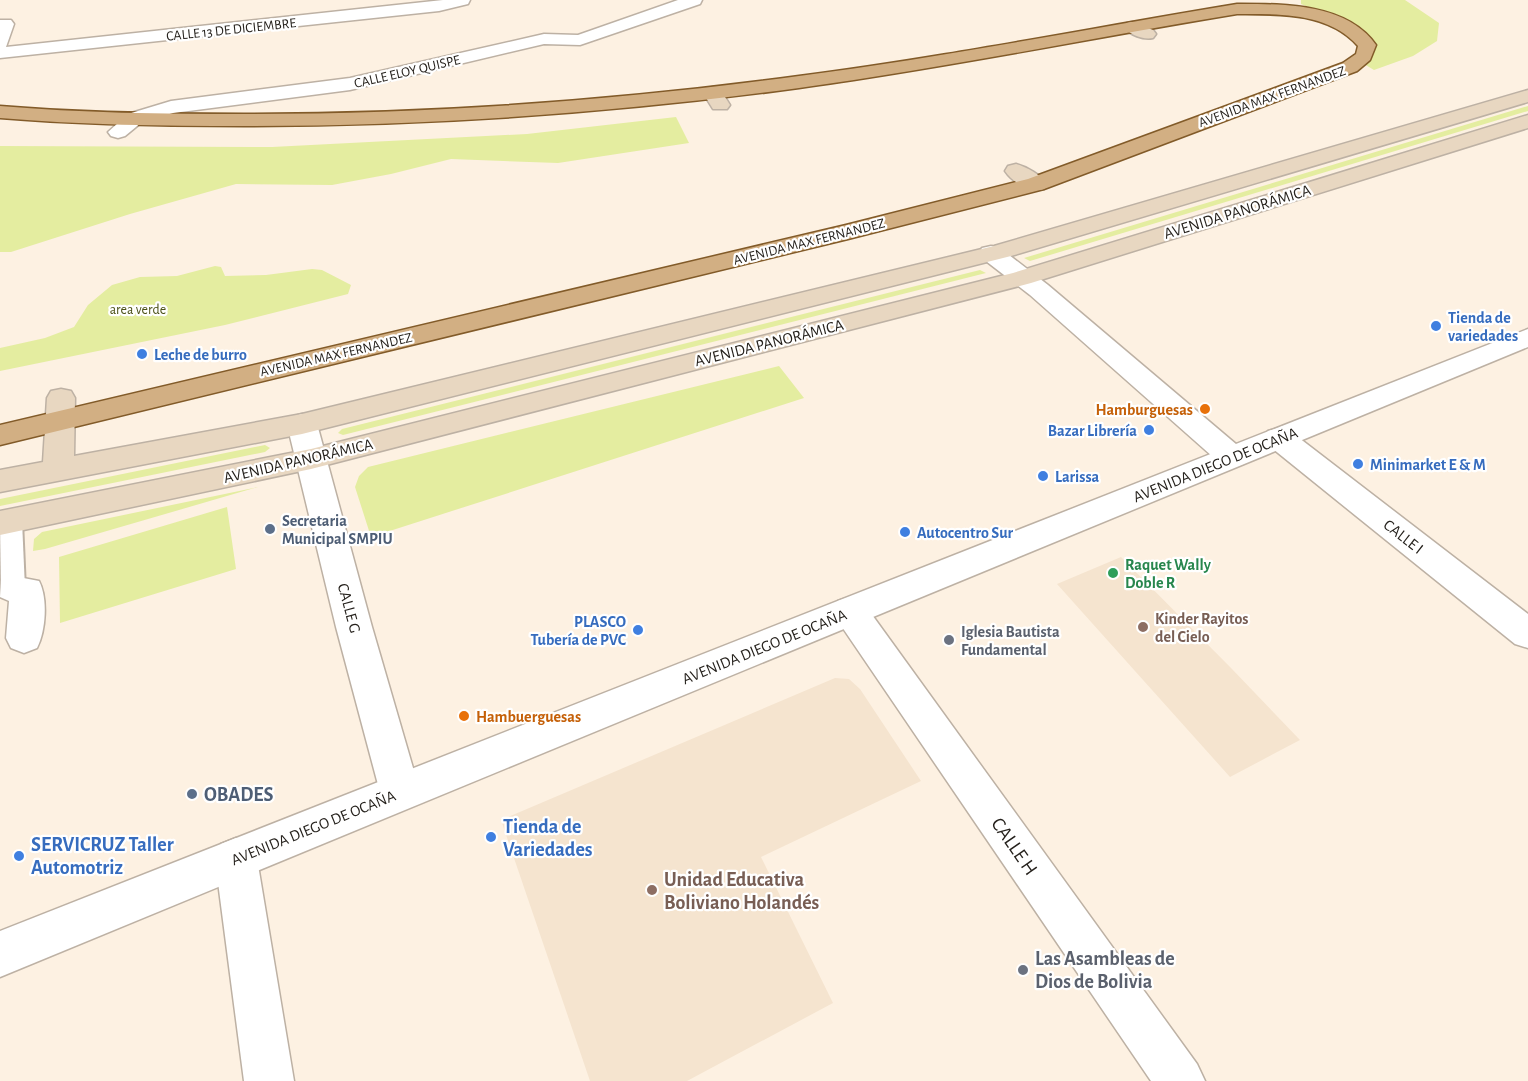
<svg xmlns="http://www.w3.org/2000/svg" width="1528" height="1081" viewBox="0 0 1528 1081" font-family="'Alegreya Sans',sans-serif">
<style>
.built{fill:#f5e4cf}
.green{fill:#e4eda0}
.lines{fill:none;stroke-linecap:round;stroke-linejoin:round}
.service-casing{stroke:#bdb1a4;stroke-width:4}
.pedestrian-casing{stroke:#bdb1a4;stroke-width:3}
.minor-casing{stroke:#bdb1a4;stroke-width:3}
.tertiary-casing{stroke:#bdb1a4;stroke-width:3}
.secondary-casing{stroke:#bdb1a4;stroke-width:3}
.primary-casing{stroke:#825b29;stroke-width:3}
.service{fill:#fff;fill-rule:evenodd}
.pedestrian{fill:#fff;fill-rule:evenodd}
.minor{fill:#fff;fill-rule:evenodd}
.tertiary{fill:#fff;fill-rule:evenodd}
.secondary{fill:#e8d7c1;fill-rule:evenodd}
.primary{fill:#d2af83;fill-rule:evenodd}
.shop-dot{fill:#3f7fe0;stroke:#fff;stroke-width:2}
.food-dot{fill:#e8710a;stroke:#fff;stroke-width:2}
.service-dot{fill:#5c6f8a;stroke:#fff;stroke-width:2}
.leisure-dot{fill:#2e9e5b;stroke:#fff;stroke-width:2}
.education-dot{fill:#8d6e63;stroke:#fff;stroke-width:2}
.worship-dot{fill:#6b7280;stroke:#fff;stroke-width:2}
.labels{text-anchor:middle;stroke-width:4.5;stroke-linejoin:round;paint-order:stroke}
.far-street-label{font-size:14px;fill:#26221d;stroke:#fff}
.far-park-label{font-size:14px;fill:#4b5016;stroke:#fff}
.street-label{font-size:16px;fill:#26221d;stroke:#fff}
.shop-label{font-size:16px;font-weight:bold;fill:#366cbe;stroke:#fff;text-anchor:start}
.food-label{font-size:16px;font-weight:bold;fill:#c56008;stroke:#fff;text-anchor:end}
.service-label{font-size:16px;font-weight:bold;fill:#4e5e75;stroke:#fff;text-anchor:start}
.leisure-label{font-size:16px;font-weight:bold;fill:#27864d;stroke:#fff;text-anchor:start}
.education-label{font-size:16px;font-weight:bold;fill:#785e54;stroke:#fff;text-anchor:start}
.worship-label{font-size:16px;font-weight:bold;fill:#5b616d;stroke:#fff;text-anchor:start}
.near-service-label{font-size:20px;font-weight:bold;fill:#4e5e75;stroke:#fff;text-anchor:start}
.near-shop-label{font-size:20px;font-weight:bold;fill:#366cbe;stroke:#fff;text-anchor:start}
.near-street-label{font-size:20px;fill:#26221d;stroke:#fff}
.near-education-label{font-size:20px;font-weight:bold;fill:#785e54;stroke:#fff;text-anchor:start}
.near-worship-label{font-size:20px;font-weight:bold;fill:#5b616d;stroke:#fff;text-anchor:start}
</style>
<rect width="100%" height="100%" fill="#fdf1e2"/>
<path class="built" d="M 1121,557 L 1232,669 L 1300,740 L 1230,777 L 1057,584 Z
M 835,678 L 849,679 L 860,689 L 921,781 L 761,857 L 833,1003 L 687,1081 L 590,1081 L 501,820 Z"/>
<path class="green" d="M 1301,0 L 1405,0 L 1439,23 L 1437,41 L 1413,56 L 1374,70 L 1359,61 L 1367,51 L 1330,16 L 1301,4 Z
M 1528,106 L 1528,111 L 1030,261 L 1024,258 Z
M 676,117 L 689,143 L 558,163 L 451,159 L 391,174 L 332,185 L 236,184 L 130,214 L 11,252 L 0,252 L 0,146 L 272,147 L 527,134 Z
M 215,266 L 221,267 L 225,276 L 266,275 L 312,269 L 322,270 L 351,285 L 348,294 L 225,325 L 0,371 L 0,348 L 45,338 L 74,327 L 88,305 L 112,285 L 140,277 L 177,276 Z
M 980,270 L 986,273 L 343,435 L 338,433 L 342,429 Z
M 779,366 L 804,398 L 371,537 L 355,487 L 359,476 L 368,467 Z
M 265,445 L 270,448 L 265,452 L 0,506 L 0,499 Z
M 258,487 L 45,549 L 33,551 L 34,539 L 42,532 Z
M 227,507 L 236,569 L 60,623 L 59,557 Z"/>
<g class="lines">
<g class="service-casing">
<path id="service" d="M 11,513 L 19,515 L 22,521 L 25,589 L 21,595 L 13,598 L 5,595 L 1,589 L 0,521 L 3,515 Z"/>
</g>
<g class="pedestrian-casing">
<path id="pedestrian" d="M 13,576 L 39,581 C 48,598 46,631 37,648 L 24,653 L 11,648 L 6,638 L 9,601 L 0,597 L 1,580 Z"/>
</g>
<g class="minor-casing">
<path id="minor" d="M 443,0 L 470,0 L 468,4 L 439,11 L 0,58 L 0,20 L 11,20 L 14,24 L 6,47 Z
M 678,0 L 702,0 L 700,4 L 580,45 L 544,44 L 350,90 L 173,113 L 142,122 L 125,136 L 118,138 L 111,136 L 108,132 L 128,114 L 171,101 L 350,78 L 544,34 L 578,35 Z
M 991,246 L 1000,248 L 1048,285 L 1243,450 L 1247,457 L 1243,464 L 1232,467 L 1221,464 L 1030,295 L 982,258 L 979,253 L 982,248 Z
M 302,414 L 312,417 L 317,424 L 372,627 L 420,792 L 414,805 L 400,811 L 386,805 L 380,792 L 336,627 L 287,424 L 292,417 Z
M 1279,428 L 1290,431 L 1528,614 L 1528,648 L 1515,644 L 1268,445 L 1264,438 L 1268,431 Z
M 850,597 L 862,601 L 1197,1064 L 1205,1081 L 1151,1081 L 838,621 L 832,611 L 838,601 Z
M 236,838 L 251,844 L 257,859 L 294,1081 L 244,1081 L 215,859 L 221,844 Z"/>
</g>
<g class="tertiary-casing">
<path id="tertiary" d="M 1528,329 L 1528,347 L 0,977 L 0,931 Z"/>
</g>
<g class="secondary-casing">
<path id="secondary" d="M 1133,22 L 1153,30 L 1156,34 L 1153,38 C 1143,40 1130,35 1124,27 L 1127,23 Z
M 713,87 L 720,89 L 730,105 L 727,109 L 713,109 L 703,93 L 706,89 Z
M 1528,90 L 1528,102 L 1011,256 L 302,434 L 0,492 L 0,470 L 43,462 L 47,398 L 51,391 L 61,389 L 71,391 L 75,398 L 74,456 L 302,414 L 994,246 Z
M 1528,115 L 1528,128 L 1031,283 L 311,469 L 0,535 L 0,511 L 311,449 L 1013,273 Z
M 1016,164 C 1027,167 1041,175 1047,184 L 1044,189 C 1030,192 1013,183 1005,171 L 1008,166 Z"/>
</g>
<g class="primary-casing">
<path id="primary" d="M 1237,4 C 1283,4 1347,3 1376,45 L 1370,60 L 1357,71 L 1044,189 L 848,239 L 0,445 L 0,425 L 846,225 L 1028,179 L 1343,63 L 1356,54 L 1358,46 C 1328,12 1278,14 1237,14 C 1091,38 946,68 799,88 C 615,113 429,126 244,126 C 162,126 81,125 0,118 L 0,106 C 81,113 162,114 244,114 C 429,114 615,101 799,76 C 946,57 1091,28 1237,4 Z"/>
</g>
<use href="#service" class="service"/>
<use href="#pedestrian" class="pedestrian"/>
<use href="#minor" class="minor"/>
<use href="#tertiary" class="tertiary"/>
<use href="#secondary" class="secondary"/>
<use href="#primary" class="primary"/>
</g>
<g class="shop-dot">
<circle cx="1436" cy="326" r="6"/>
<circle cx="142" cy="354" r="6"/>
<circle cx="1149" cy="430" r="6"/>
<circle cx="1358" cy="464" r="6"/>
<circle cx="1043" cy="476" r="6"/>
<circle cx="905" cy="532" r="6"/>
<circle cx="638" cy="630" r="6"/>
<circle cx="491" cy="837" r="6"/>
<circle cx="19" cy="856" r="6"/>
</g>
<g class="food-dot">
<circle cx="1205" cy="409" r="6"/>
<circle cx="464" cy="716" r="6"/>
</g>
<g class="service-dot">
<circle cx="270" cy="529" r="6"/>
<circle cx="192" cy="794" r="6"/>
</g>
<circle class="leisure-dot" cx="1113" cy="573" r="6"/>
<g class="education-dot">
<circle cx="1143" cy="627" r="6"/>
<circle cx="652" cy="890" r="6"/>
</g>
<g class="worship-dot">
<circle cx="949" cy="640" r="6"/>
<circle cx="1023" cy="970" r="6"/>
</g>
<g class="labels">
<g class="far-street-label">
<text transform="translate(231 29) rotate(-6)" y="5">CALLE 13 DE DICIEMBRE</text>
<text transform="translate(407 71) rotate(-13)" y="5">CALLE ELOY QUISPE</text>
<text transform="translate(1272 96) rotate(-20)" y="5">AVENIDA MAX FERNANDEZ</text>
<text transform="translate(809 241) rotate(-14)" y="5">AVENIDA MAX FERNANDEZ</text>
<text transform="translate(336 354) rotate(-13)" y="5">AVENIDA MAX FERNANDEZ</text>
</g>
<g class="far-park-label">
<text x="138" y="314">area verde</text>
</g>
<g class="street-label">
<text transform="translate(1237 211) rotate(-17)" y="6">AVENIDA PANORÁMICA</text>
<text transform="translate(769 342) rotate(-14)" y="6">AVENIDA PANORÁMICA</text>
<text transform="translate(298 460) rotate(-13)" y="6">AVENIDA PANORÁMICA</text>
<text transform="translate(1215 464) rotate(-22)" y="6">AVENIDA DIEGO DE OCAÑA</text>
<text transform="translate(1404 536) rotate(38)" y="6">CALLE I</text>
<text transform="translate(350 608) rotate(75)" y="6">CALLE G</text>
<text transform="translate(764 646) rotate(-22)" y="6">AVENIDA DIEGO DE OCAÑA</text>
<text transform="translate(313 827) rotate(-22)" y="6">AVENIDA DIEGO DE OCAÑA</text>
</g>
<g class="shop-label">
<text x="1448" y="323">Tienda de<tspan x="1448" dy="18">variedades</tspan></text>
<text x="154" y="360">Leche de burro</text>
<text x="1137" y="436" text-anchor="end">Bazar Librería</text>
<text x="1370" y="470">Minimarket E &amp; M</text>
<text x="1055" y="482">Larissa</text>
<text x="917" y="538">Autocentro Sur</text>
<text x="626" y="627" text-anchor="end">PLASCO<tspan x="626" dy="18">Tubería de PVC</tspan></text>
</g>
<g class="food-label">
<text x="1193" y="415">Hamburguesas</text>
<text x="476" y="722" text-anchor="start">Hambuerguesas</text>
</g>
<g class="service-label">
<text x="282" y="526">Secretaria<tspan x="282" dy="18">Municipal SMPIU</tspan></text>
</g>
<g class="leisure-label">
<text x="1125" y="570">Raquet Wally<tspan x="1125" dy="18">Doble R</tspan></text>
</g>
<g class="education-label">
<text x="1155" y="624">Kinder Rayitos<tspan x="1155" dy="18">del Cielo</tspan></text>
</g>
<g class="worship-label">
<text x="961" y="637">Iglesia Bautista<tspan x="961" dy="18">Fundamental</tspan></text>
</g>
<g class="near-service-label">
<text x="204" y="801">OBADES</text>
</g>
<g class="near-shop-label">
<text x="503" y="833">Tienda de<tspan x="503" dy="23">Variedades</tspan></text>
<text x="31" y="851">SERVICRUZ Taller<tspan x="31" dy="23">Automotriz</tspan></text>
</g>
<g class="near-street-label">
<text transform="translate(1015 846) rotate(55)" y="7">CALLE H</text>
</g>
<g class="near-education-label">
<text x="664" y="886">Unidad Educativa<tspan x="664" dy="23">Boliviano Holandés</tspan></text>
</g>
<g class="near-worship-label">
<text x="1035" y="965">Las Asambleas de<tspan x="1035" dy="23">Dios de Bolivia</tspan></text>
</g>
</g>
</svg>
